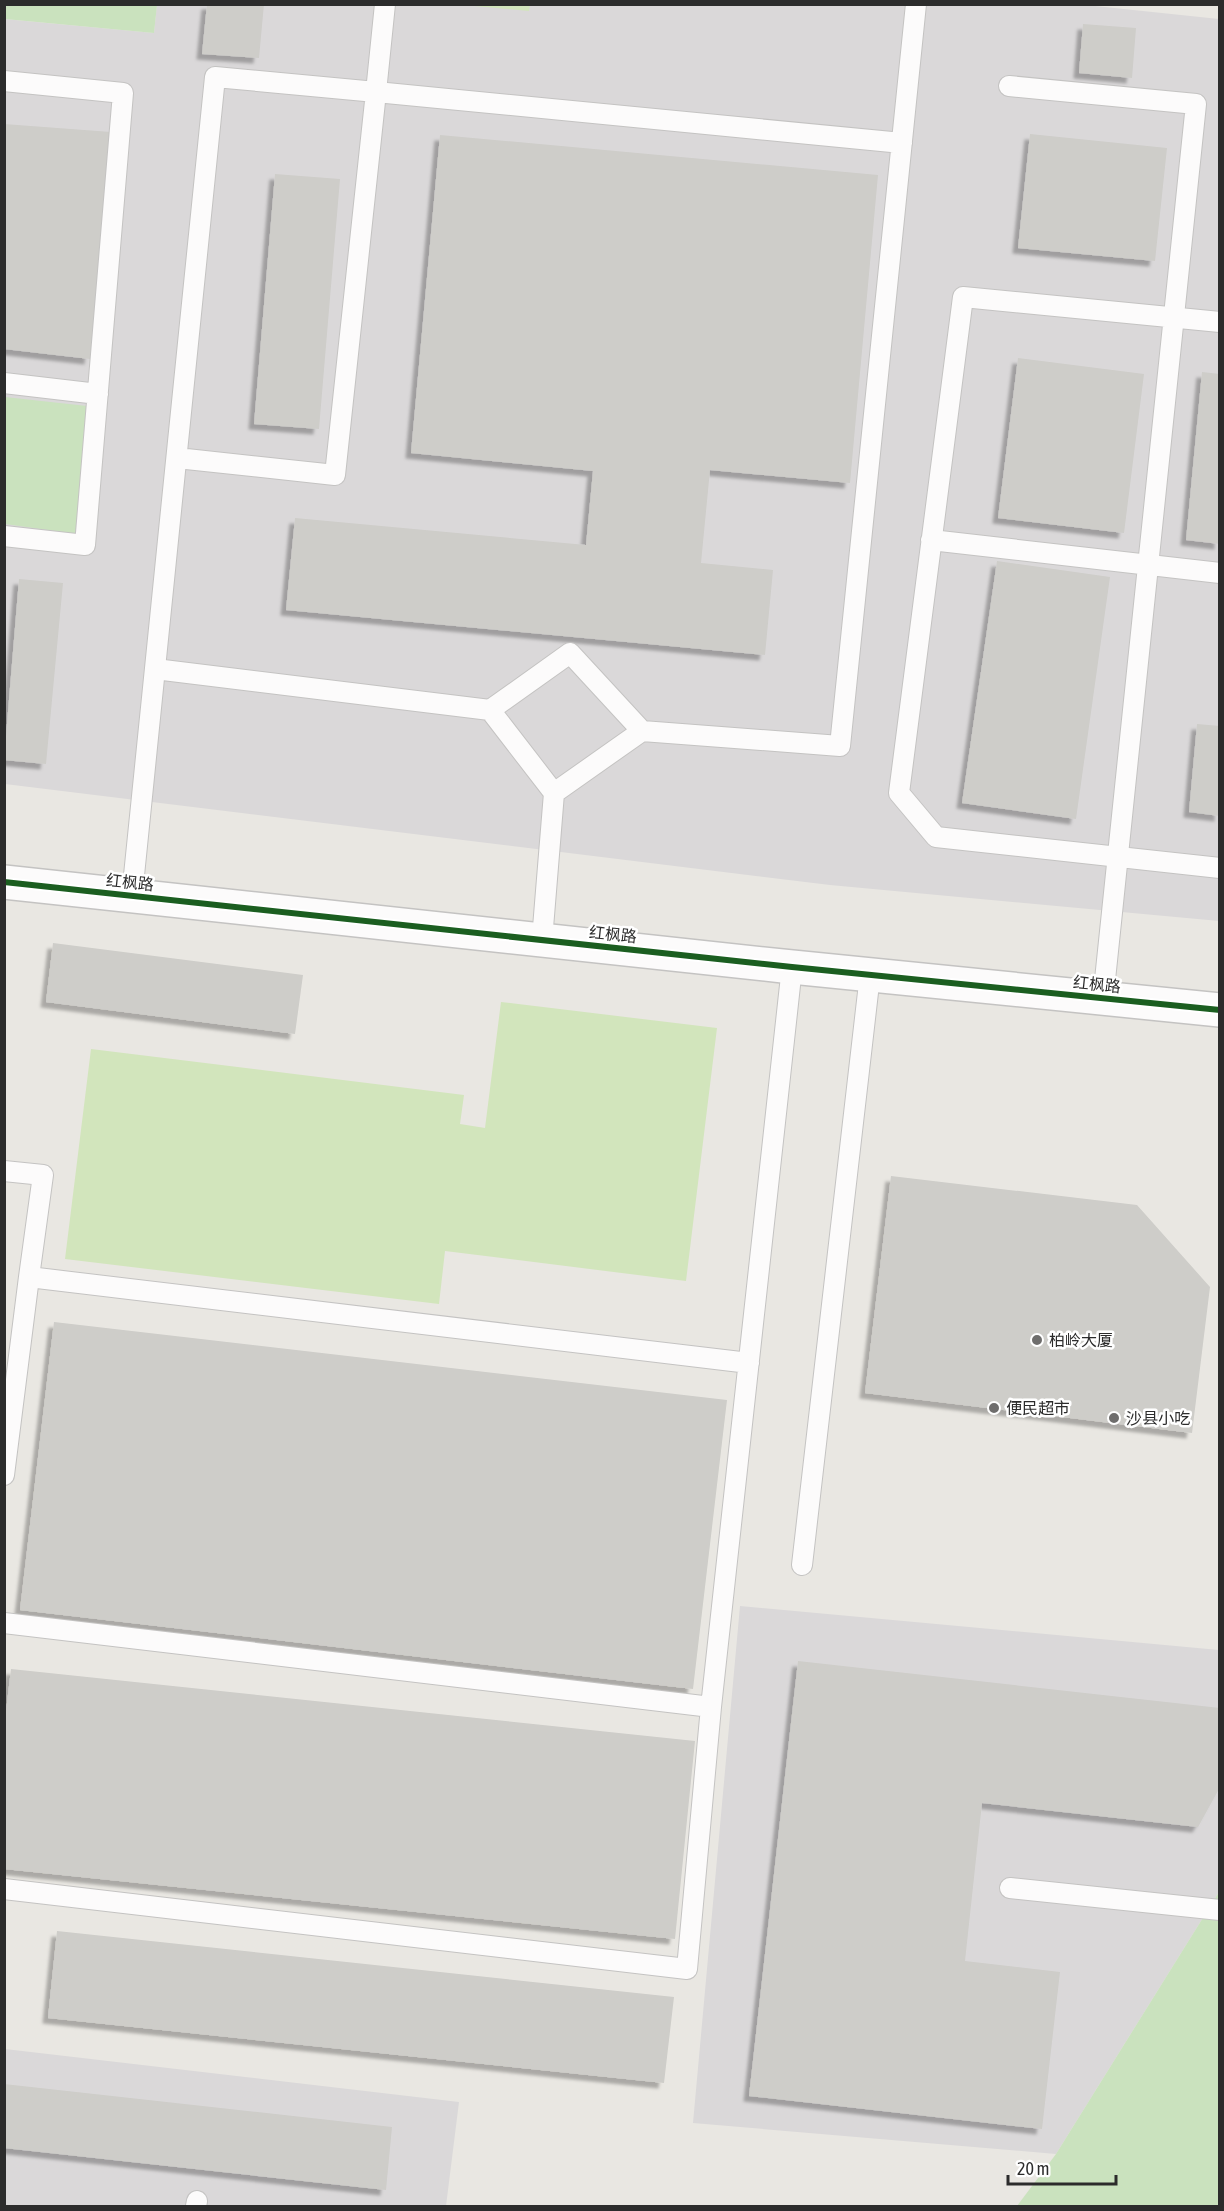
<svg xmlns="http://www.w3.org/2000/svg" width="1224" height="2211" viewBox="0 0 1224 2211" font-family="'Asap Condensed','Noto Sans SC',sans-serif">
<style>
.industrial{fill:#dad8d9}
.green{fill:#cae2be}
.pitch{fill:#d2e5bc}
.building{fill:#cecdc9;filter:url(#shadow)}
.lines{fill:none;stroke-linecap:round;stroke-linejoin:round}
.lane-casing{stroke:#c4c3c2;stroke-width:22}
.secondary-casing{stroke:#c4c3c2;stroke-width:36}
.lane{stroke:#fcfbfb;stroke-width:20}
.secondary{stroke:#fcfbfb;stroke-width:33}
.cycleway-casing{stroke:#fff;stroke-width:10}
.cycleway{stroke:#1b5e20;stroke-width:6}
.poi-dot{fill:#6e6d6c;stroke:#fff;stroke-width:2}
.labels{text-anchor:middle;stroke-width:5;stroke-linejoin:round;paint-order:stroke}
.street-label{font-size:16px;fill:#2c2c2c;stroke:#fff}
.poi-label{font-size:16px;fill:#2c2c2c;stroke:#fff;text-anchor:start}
</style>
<defs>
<filter id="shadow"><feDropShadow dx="-5.5" dy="5.5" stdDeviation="1.5" flood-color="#0004"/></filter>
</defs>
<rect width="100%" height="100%" fill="#e9e7e2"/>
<path class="industrial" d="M 157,4 L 1076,4 L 1219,19 L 1219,921 L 830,885 L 5,784 L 4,19 L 154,33 Z
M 740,1606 L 1219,1650 L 1219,1892 L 1056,2154 L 693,2123 Z
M 5,2049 L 459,2102 L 446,2206 L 5,2206 Z"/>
<path class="green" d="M 4,5 L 5,4 L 157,5 L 154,33 L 5,19 Z
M 5,397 L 87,406 L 77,534 L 5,524 Z
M 1219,1892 L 1219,2206 L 1017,2206 L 1056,2154 Z"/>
<path class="pitch" d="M 463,5 L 530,5 L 529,11 Z
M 501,1002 L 717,1028 L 686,1281 L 445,1251 L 439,1304 L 65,1259 L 91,1049 L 464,1095 L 460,1124 L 485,1128 Z"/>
<path class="building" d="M 207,4 L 264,4 L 259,58 L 202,54 Z
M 1083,24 L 1136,28 L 1132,78 L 1079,73 Z
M 4,124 L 111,132 L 90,359 L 4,349 Z
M 1030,134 L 1167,148 L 1155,261 L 1018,248 Z
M 440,135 L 878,175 L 850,483 L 710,470 L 701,563 L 773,570 L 765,655 L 286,610 L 295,518 L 586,545 L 593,471 L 411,453 Z
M 275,174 L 340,179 L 319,429 L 254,424 Z
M 1018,358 L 1144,374 L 1124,533 L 998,518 Z
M 1202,372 L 1220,374 L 1220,544 L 1186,540 Z
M 997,561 L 1110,577 L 1076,819 L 962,803 Z
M 19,579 L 63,583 L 46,764 L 4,760 Z
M 1197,724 L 1220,726 L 1220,816 L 1189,812 Z
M 53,943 L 303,975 L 295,1034 L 46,1002 Z
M 891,1176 L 1137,1205 L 1210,1287 L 1192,1433 L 865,1393 Z
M 54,1322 L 727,1400 L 693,1689 L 20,1610 Z
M 798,1661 L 1220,1708 L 1220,1787 L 1198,1827 L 982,1803 L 965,1961 L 1060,1972 L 1042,2129 L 749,2096 Z
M 11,1669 L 695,1741 L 675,1939 L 4,1869 L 4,1729 Z
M 57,1931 L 674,1997 L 664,2083 L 48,2018 Z
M 4,2084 L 392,2127 L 386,2190 L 4,2148 Z"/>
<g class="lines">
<g class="lane-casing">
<path id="lane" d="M 4,81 L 123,93 L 85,545 L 4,536
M 1009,86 L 1196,104 L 1103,999
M 1220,322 L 963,297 L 899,793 L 936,837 L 1220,868
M 4,383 L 98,394
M 177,458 L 335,475 L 376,92 L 902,143
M 931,540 L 1220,573
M 155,669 L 490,710 L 570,653 L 642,731
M 490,710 L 554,793
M 132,895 L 215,77 L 376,92 L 385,4
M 542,940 L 554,793 L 642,731 L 840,746 L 916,4
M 4,1171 L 43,1175 L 29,1277 L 749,1363
M 4,1475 L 29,1277
M 802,1565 L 870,975
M 4,1623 L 711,1707 L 792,967
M 1010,1888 L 1220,1910
M 4,1889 L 687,1969 L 711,1707
M 196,2206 L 197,2201"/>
</g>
<g class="secondary-casing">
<path id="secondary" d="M 4,882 L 792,967 L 1220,1010"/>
</g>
<use href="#lane" class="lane"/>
<use href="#secondary" class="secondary"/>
<g class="cycleway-casing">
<path id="cycleway" d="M 4,882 L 792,967 L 1220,1010"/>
</g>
<use href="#cycleway" class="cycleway"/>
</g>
<g class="poi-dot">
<circle cx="1037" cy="1340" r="6"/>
<circle cx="994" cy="1408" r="6"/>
<circle cx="1114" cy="1418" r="6"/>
</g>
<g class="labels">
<g class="street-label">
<text transform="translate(130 882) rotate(6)" y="6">红枫路</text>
<text transform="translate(613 934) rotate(6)" y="6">红枫路</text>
<text transform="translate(1097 984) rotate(6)" y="6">红枫路</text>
</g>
<g class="poi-label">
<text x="1049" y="1346">柏岭大厦</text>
<text x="1006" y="1414">便民超市</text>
<text x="1126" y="1424">沙县小吃</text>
</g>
</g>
<rect width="1224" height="2211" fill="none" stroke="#2c2c2c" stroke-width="12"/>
<path d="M1008 2175v9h108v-9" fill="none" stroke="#2c2c2c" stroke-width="3"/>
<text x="1017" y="2175" font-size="18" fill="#2c2c2c" stroke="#ffffff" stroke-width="4.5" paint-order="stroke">20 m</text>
</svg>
